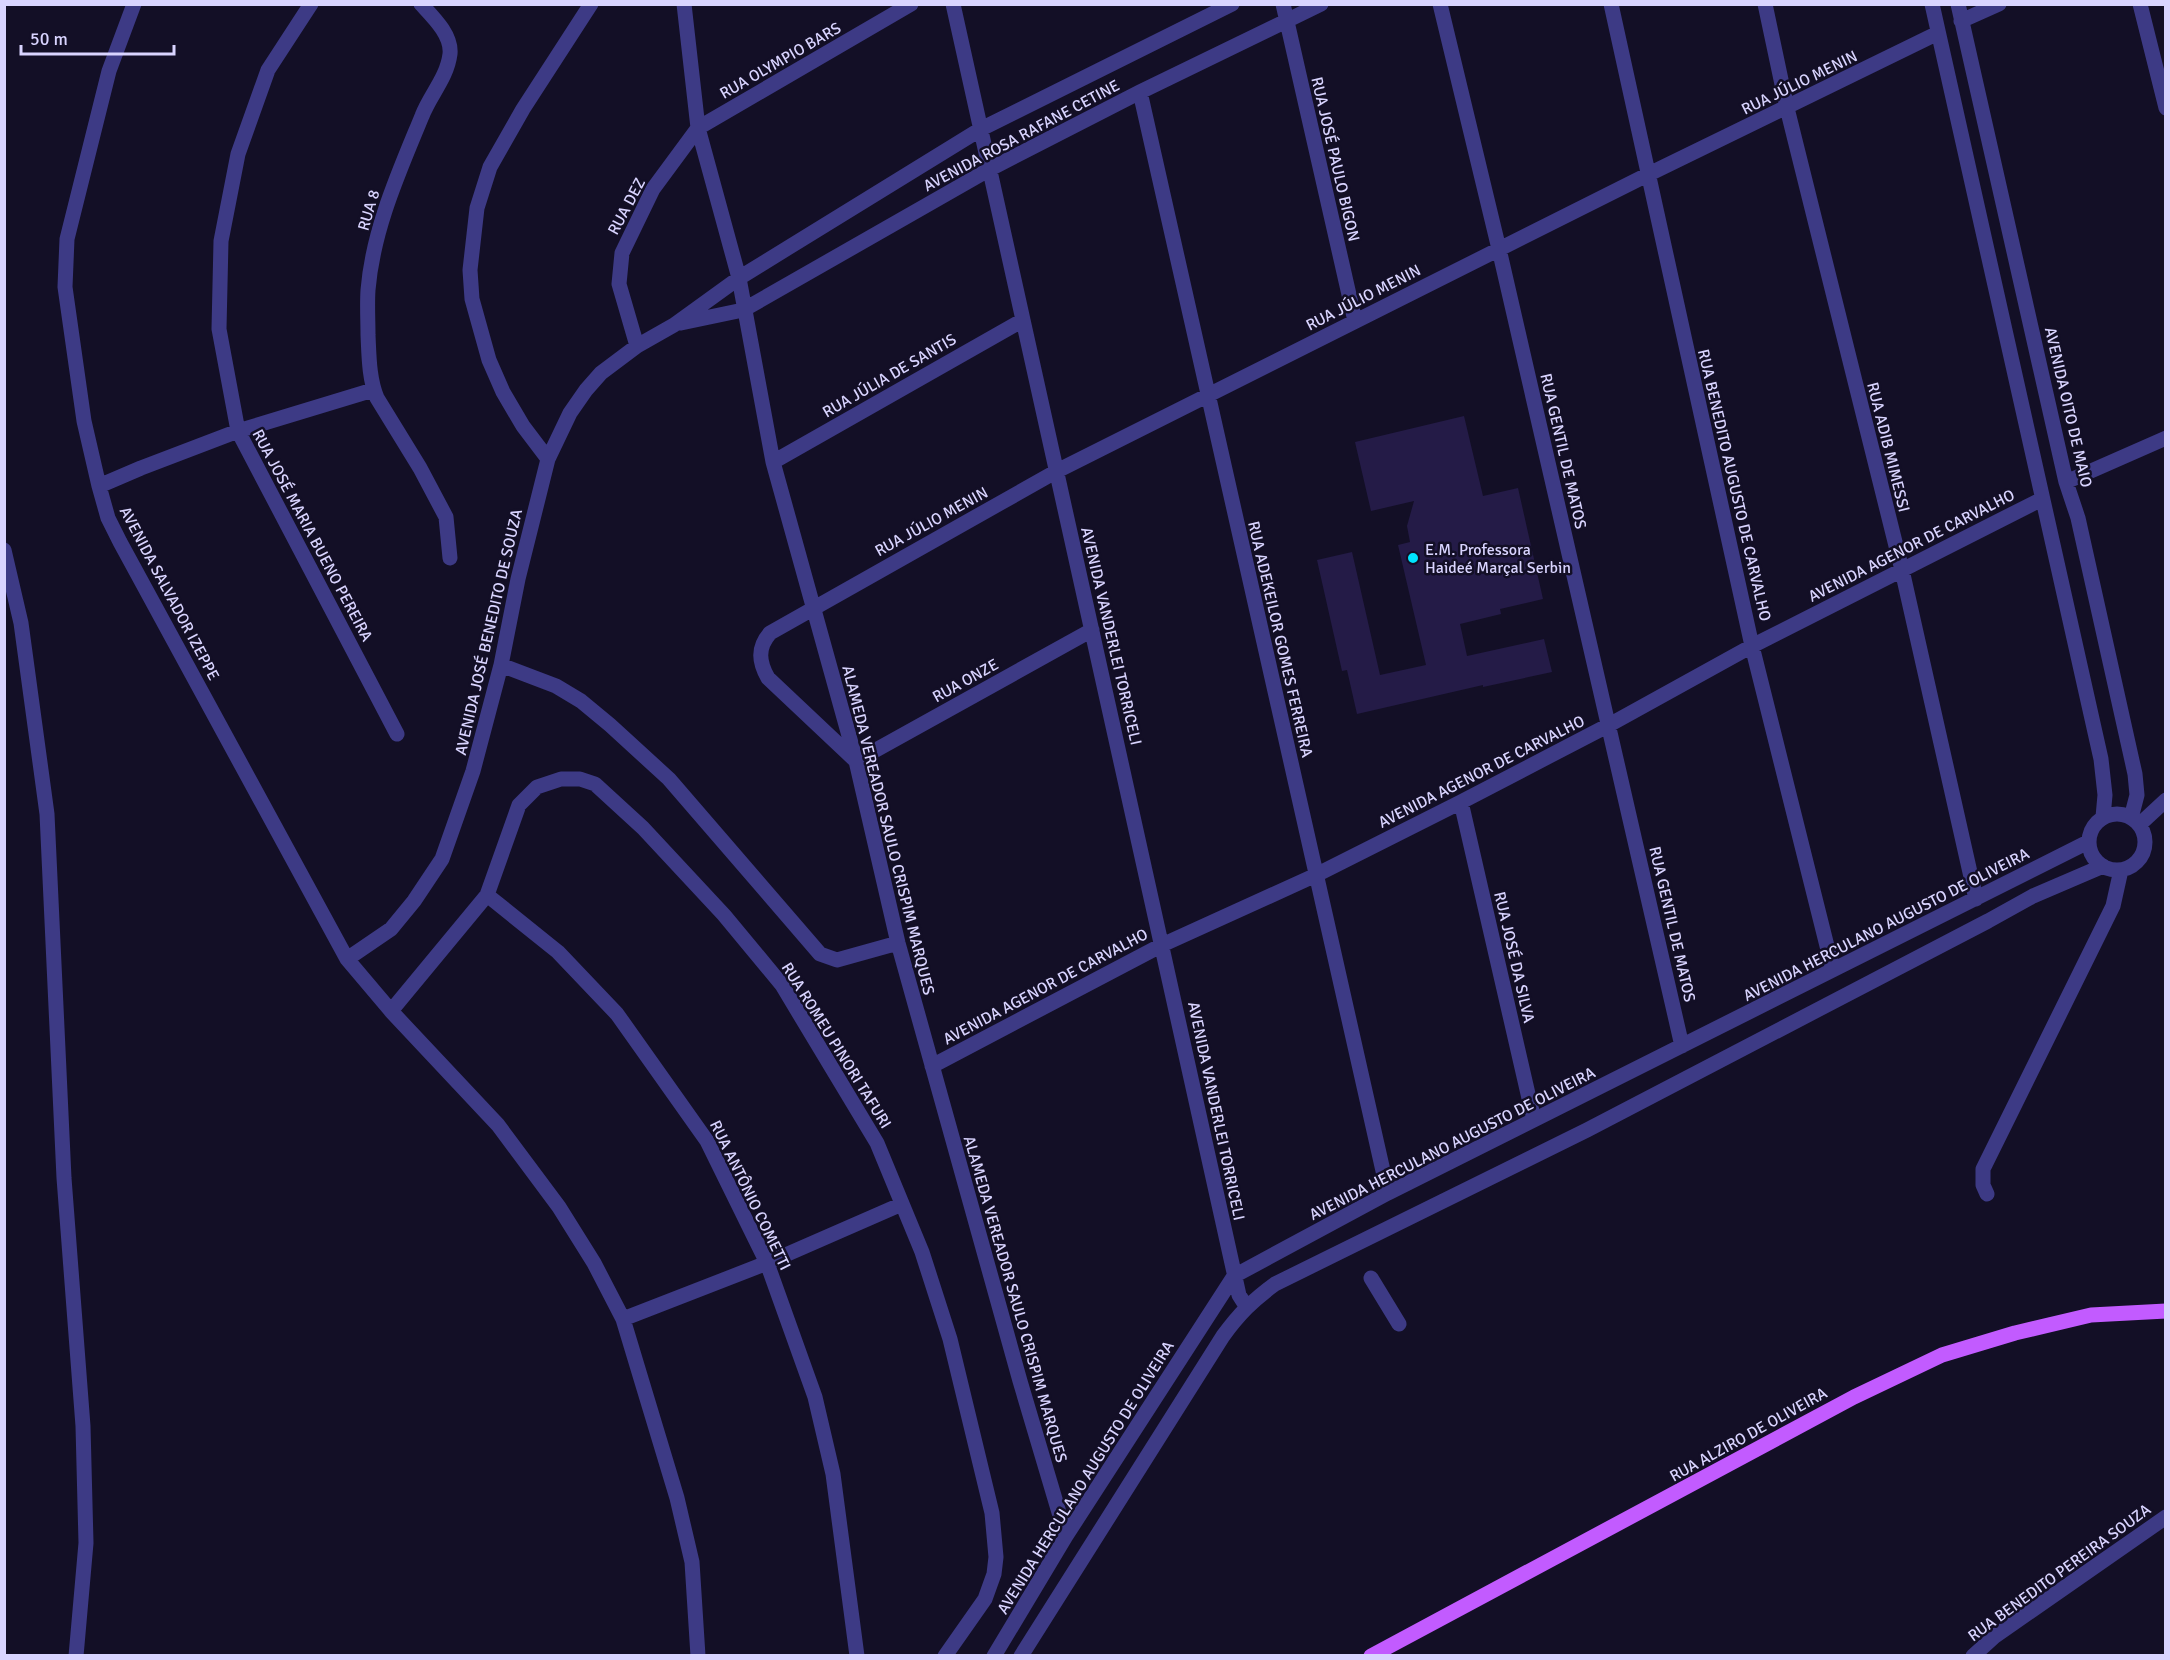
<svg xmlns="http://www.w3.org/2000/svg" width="2170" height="1660" viewBox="0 0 2170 1660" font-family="Signika,sans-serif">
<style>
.building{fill:#241b47}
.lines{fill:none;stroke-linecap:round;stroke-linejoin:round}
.minor{stroke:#3d3a85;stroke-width:15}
.major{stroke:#c25bff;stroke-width:15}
.poi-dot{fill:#00e5ff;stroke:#130f26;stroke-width:2}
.labels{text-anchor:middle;stroke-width:5;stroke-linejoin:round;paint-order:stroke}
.street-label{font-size:16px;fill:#d9d4ff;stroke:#130f26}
.poi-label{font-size:16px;fill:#d9d4ff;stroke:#130f26;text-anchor:start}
</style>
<rect width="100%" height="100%" fill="#130f26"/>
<path class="building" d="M 1464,416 L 1483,496 L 1518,488 L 1543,599 L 1500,609 L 1501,614 L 1460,624 L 1467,656 L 1544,639 L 1552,672 L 1483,687 L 1483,685 L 1357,714 L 1347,670 L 1342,671 L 1317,560 L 1352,552 L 1380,675 L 1426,665 L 1398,545 L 1410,542 L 1407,526 L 1414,501 L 1371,511 L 1355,442 Z"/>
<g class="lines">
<path class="minor" d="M 134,4 L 109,71 L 67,239 L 65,287 L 84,421 L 99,486 L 108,518 L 120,542 L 347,959 L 391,1011 L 498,1125 L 559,1207 L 594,1263 L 623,1319 L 677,1498 L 692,1562 L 698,1656
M 311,4 L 268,70 L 238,154 L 221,241 L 219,329 L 238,431 L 397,734
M 421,4 C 433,17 452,35 450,54 C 447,78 430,95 422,116 C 399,172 373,229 368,290 C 367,305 368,320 368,335 C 369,356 369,379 377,398 L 420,468 L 446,517 L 450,558
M 684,4 L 698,128 L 739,278 L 773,462 L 856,761 L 898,943 L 1020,1381 L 1066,1536
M 953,4 L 1239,1295 L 1246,1306
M 1283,4 L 1355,321
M 1440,4 L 1499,249 L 1682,1046
M 1611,4 L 1752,646 L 1833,970
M 1765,4 L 1787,108 L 1902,570 L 1976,899
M 1932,4 L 2101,759 L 2105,795 L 2103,817
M 1958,4 L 2066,482 L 2078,518 L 2135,774 L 2137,795 L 2131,818
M 2140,4 L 2166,108
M 1961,21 L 1999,4
M 1140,92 L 1388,1193
M 681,323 L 743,310 L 990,169 L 1140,92 L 1321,4
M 637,346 L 619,284 L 622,253 L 653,189 L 698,128 L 911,4
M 548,459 L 523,426 L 503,392 L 489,360 L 472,299 L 470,270 L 477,208 L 490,167 L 523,109 L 591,4
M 773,462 L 1023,320
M 2066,482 L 2166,438
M 99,486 L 141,468 L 238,431 L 373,390
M 4,550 L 21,623 L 47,814 L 64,1178 L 83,1426 L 86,1543 L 76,1656
M 1092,630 L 856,761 L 768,678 C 759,662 757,648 770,633 L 1057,471 L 1647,175 L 1938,33
M 501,665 L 556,686 L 581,701 L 610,725 L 669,779 L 820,954 L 837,960 L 898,943
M 1461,802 L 1534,1120
M2089 842a28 28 0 1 1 56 0a28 28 0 1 1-56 0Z
M 2139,825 L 2166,800
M 487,895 L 558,952 L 617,1014 L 707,1141 L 767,1263 L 815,1397 L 833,1474 L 857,1656
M 347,959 L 391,929 L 414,901 L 442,859 L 473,771 L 501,665 L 518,579 L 548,459 L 570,413 L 586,390 L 601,373 L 637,346 L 674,325 L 739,278 L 981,129 L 1232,4
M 391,1011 L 487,895 L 519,805 L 537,787 L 561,779 L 580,779 L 595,784 L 643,828 L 724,915 L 782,985 L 877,1143 L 922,1252 L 950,1339 L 992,1513 L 996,1557 L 994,1574 L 985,1599 L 945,1656
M 932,1066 L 1162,945 L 1316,875 L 1461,802 L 1609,725 L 1752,646 L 2042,499
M 1987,1194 L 1983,1185 L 1983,1169 L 2113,906 L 2121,870
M 1371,1278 L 1399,1324
M 623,1319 L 767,1263 L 902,1204
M 994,1656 L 1066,1536 L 1234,1276 L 1388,1193 L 2088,842
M 1021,1656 L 1223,1336 C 1239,1314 1253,1300 1275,1284 L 1587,1130 L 1988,921 L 2033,896 L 2103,866
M 1973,1656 L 1995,1636 L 2166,1517"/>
<path class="major" d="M 1371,1656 L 1854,1397 L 1942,1355 L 2015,1333 L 2091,1315 L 2166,1311"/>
</g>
<circle class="poi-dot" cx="1413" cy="558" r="6"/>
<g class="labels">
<g class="street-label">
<text transform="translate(780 60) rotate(-30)" y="6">RUA OLYMPIO BARS</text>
<text transform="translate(1799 82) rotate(-26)" y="6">RUA JÚLIO MENIN</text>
<text transform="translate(1021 135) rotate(-28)" y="6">AVENIDA ROSA RAFANE CETINE</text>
<text transform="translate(1336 159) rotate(77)" y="6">RUA JOSÉ PAULO BIGON</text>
<text transform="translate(626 206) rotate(-62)" y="6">RUA DEZ</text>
<text transform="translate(368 210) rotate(-74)" y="6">RUA 8</text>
<text transform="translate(1363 297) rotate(-27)" y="6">RUA JÚLIO MENIN</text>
<text transform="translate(889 375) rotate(-30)" y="6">RUA JÚLIA DE SANTIS</text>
<text transform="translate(2069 407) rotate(77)" y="6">AVENIDA OITO DE MAIO</text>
<text transform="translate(1889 447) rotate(76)" y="6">RUA ADIB MIMESSI</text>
<text transform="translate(1564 451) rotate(77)" y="6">RUA GENTIL DE MATOS</text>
<text transform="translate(1735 485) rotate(77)" y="6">RUA BENEDITO AUGUSTO DE CARVALHO</text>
<text transform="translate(931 521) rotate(-29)" y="6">RUA JÚLIO MENIN</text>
<text transform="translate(313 535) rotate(62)" y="6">RUA JOSÉ MARIA BUENO PEREIRA</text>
<text transform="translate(1911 545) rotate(-27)" y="6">AVENIDA AGENOR DE CARVALHO</text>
<text transform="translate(170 593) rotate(62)" y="6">AVENIDA SALVADOR IZEPPE</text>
<text transform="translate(488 632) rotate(-77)" y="6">AVENIDA JOSÉ BENEDITO DE SOUZA</text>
<text transform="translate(1112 636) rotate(77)" y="6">AVENIDA VANDERLEI TORRICELI</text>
<text transform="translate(1281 639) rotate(77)" y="6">RUA ADEKEILOR GOMES FERREIRA</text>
<text transform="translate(965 680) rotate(-29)" y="6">RUA ONZE</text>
<text transform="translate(1481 771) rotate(-27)" y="6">AVENIDA AGENOR DE CARVALHO</text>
<text transform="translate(889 830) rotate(76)" y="6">ALAMEDA VEREADOR SAULO CRISPIM MARQUES</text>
<text transform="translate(1673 924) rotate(77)" y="6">RUA GENTIL DE MATOS</text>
<text transform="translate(1886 924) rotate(-27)" y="6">AVENIDA HERCULANO AUGUSTO DE OLIVEIRA</text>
<text transform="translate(1515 957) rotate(77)" y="6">RUA JOSÉ DA SILVA</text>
<text transform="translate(1045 986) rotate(-28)" y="6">AVENIDA AGENOR DE CARVALHO</text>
<text transform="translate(837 1045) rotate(58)" y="6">RUA ROMEU PINORI TAFURI</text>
<text transform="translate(1217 1111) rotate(78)" y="6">AVENIDA VANDERLEI TORRICELI</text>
<text transform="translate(1452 1143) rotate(-27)" y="6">AVENIDA HERCULANO AUGUSTO DE OLIVEIRA</text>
<text transform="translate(751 1195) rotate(64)" y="6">RUA ANTÔNIO COMETTI</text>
<text transform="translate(1016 1299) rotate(74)" y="6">ALAMEDA VEREADOR SAULO CRISPIM MARQUES</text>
<text transform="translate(1748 1434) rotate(-29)" y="6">RUA ALZIRO DE OLIVEIRA</text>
<text transform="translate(1085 1477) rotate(-58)" y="6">AVENIDA HERCULANO AUGUSTO DE OLIVEIRA</text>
<text transform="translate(2059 1572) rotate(-36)" y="6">RUA BENEDITO PEREIRA SOUZA</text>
</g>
<g class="poi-label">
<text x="1425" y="555">E.M. Professora<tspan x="1425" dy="18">Haideé Marçal Serbin</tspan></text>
</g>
</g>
<rect width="2170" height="1660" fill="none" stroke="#d9d4ff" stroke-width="12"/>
<path d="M21 45v9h153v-9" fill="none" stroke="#d9d4ff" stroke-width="3"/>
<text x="30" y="45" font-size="18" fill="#d9d4ff" stroke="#130f26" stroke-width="4.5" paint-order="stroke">50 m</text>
</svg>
